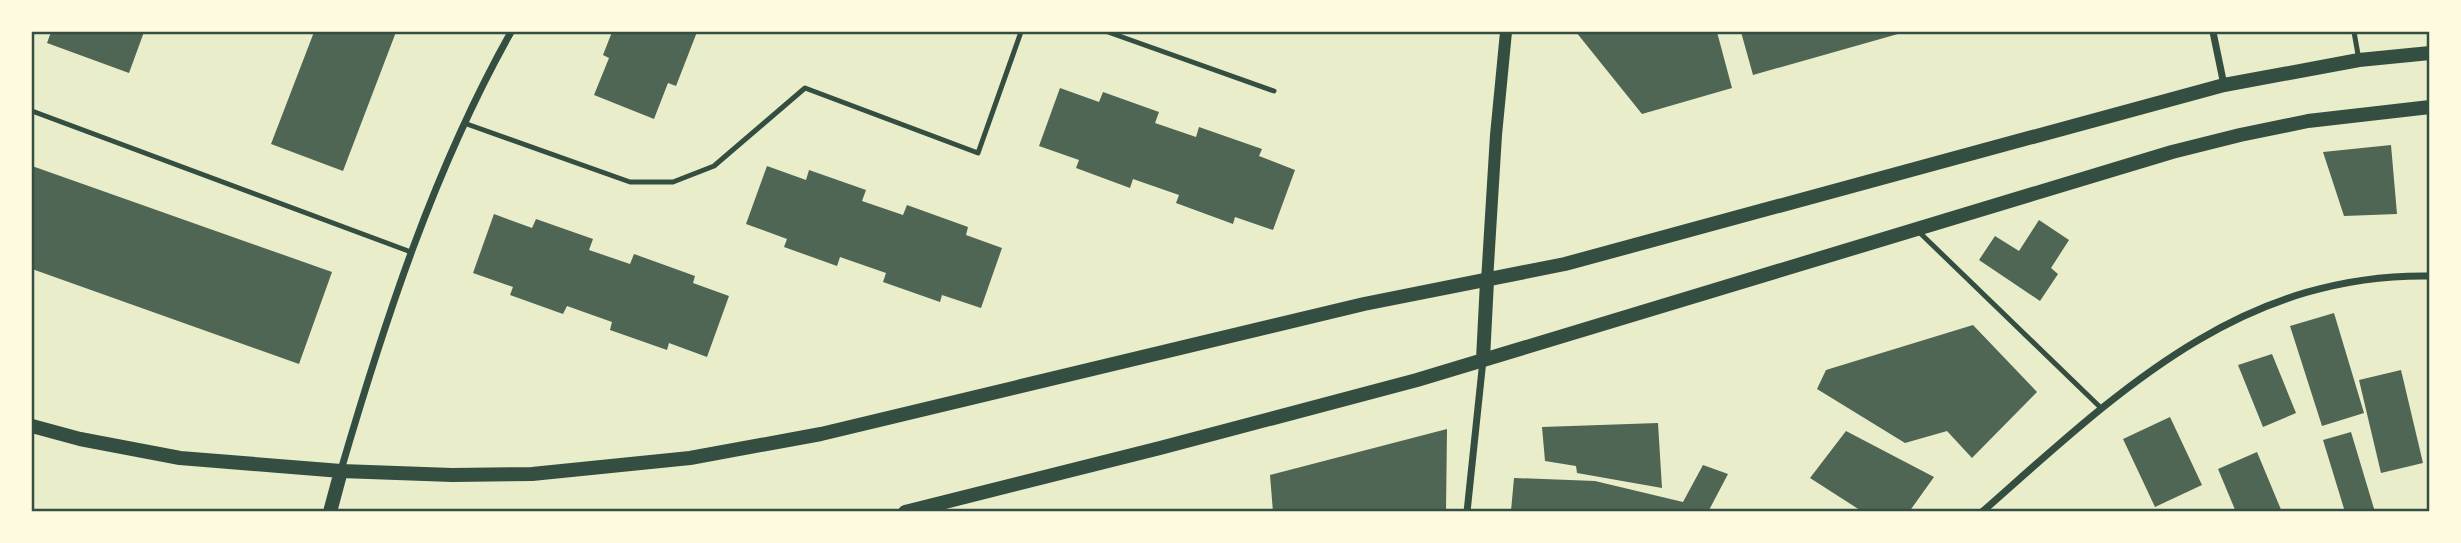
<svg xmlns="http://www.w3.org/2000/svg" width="2461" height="543" viewBox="0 0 2461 543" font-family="'Varela Round',sans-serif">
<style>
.building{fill:#4f6655}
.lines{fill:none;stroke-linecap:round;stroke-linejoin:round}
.service{stroke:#344e41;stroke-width:5}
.minor{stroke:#344e41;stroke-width:7}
.tertiary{stroke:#344e41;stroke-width:12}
.secondary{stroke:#344e41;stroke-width:14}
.neatline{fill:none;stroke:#344e41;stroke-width:2.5}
</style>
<rect width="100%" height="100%" fill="#e9edc9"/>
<path class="building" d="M 51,32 L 144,32 L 129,73 L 47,43 Z
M 314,32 L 396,32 L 343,171 L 271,144 Z
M 612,32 L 697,32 L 676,86 L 668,83 L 654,119 L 594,95 L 609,58 L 603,55 Z
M 1576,32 L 1717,32 L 1732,88 L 1642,114 Z
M 1741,32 L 1905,32 L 1753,75 Z
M 1060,88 L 1099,102 L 1103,92 L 1159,112 L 1155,123 L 1196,137 L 1199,127 L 1262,149 L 1259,156 L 1295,170 L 1273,230 L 1235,217 L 1233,224 L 1176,203 L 1179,195 L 1133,179 L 1130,188 L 1076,168 L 1079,160 L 1039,146 Z
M 2391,145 L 2397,214 L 2344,216 L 2323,152 Z
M 32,166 L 332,272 L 299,364 L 32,269 Z
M 767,166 L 806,180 L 809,170 L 866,190 L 862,201 L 903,215 L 907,205 L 968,227 L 966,235 L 1002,248 L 981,308 L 942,295 L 940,302 L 883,282 L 886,273 L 840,257 L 837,266 L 784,247 L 787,239 L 746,224 Z
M 494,214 L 532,228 L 536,219 L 593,239 L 589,250 L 630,264 L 634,254 L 695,276 L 693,283 L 729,296 L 707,357 L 669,343 L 667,350 L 610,330 L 612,322 L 567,306 L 563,314 L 510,295 L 513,287 L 473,273 Z
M 2039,220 L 2069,240 L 2051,268 L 2058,274 L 2040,301 L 1979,260 L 1995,236 L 2019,251 Z
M 2334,313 L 2364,413 L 2322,426 L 2290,326 Z
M 1973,325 L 2037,392 L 1972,458 L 1947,431 L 1905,443 L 1817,389 L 1826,370 Z
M 2272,354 L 2296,413 L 2263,427 L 2238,365 Z
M 2401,370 L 2423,463 L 2381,473 L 2359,380 Z
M 2170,417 L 2202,485 L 2155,507 L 2123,439 Z
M 1658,423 L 1662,488 L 1577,473 L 1576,466 L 1545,461 L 1542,427 Z
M 1447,429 L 1446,512 L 1273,512 L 1270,475 Z
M 1846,431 L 1934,477 L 1909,512 L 1863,512 L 1810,478 Z
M 2351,432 L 2375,512 L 2345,512 L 2323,440 Z
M 2257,452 L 2282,512 L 2236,512 L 2218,469 Z
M 1703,465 L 1728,474 L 1708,512 L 1511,511 L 1514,478 L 1595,481 L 1683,502 Z"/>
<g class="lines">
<path class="service" d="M 1108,32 L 1274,91
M 2354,32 L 2359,60
M 32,111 L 411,252
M 464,123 L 630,182 L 673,182 L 714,166 L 805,88 L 978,153 L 1021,32
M 1918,231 L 2101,408"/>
<path class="minor" d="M 2213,32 L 2224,85
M 341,470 C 385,320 434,169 511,32
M 1467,512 L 1483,360
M 1982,512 C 2116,394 2238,273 2430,276"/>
<path class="tertiary" d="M 1487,281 L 1496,135 L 1506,32"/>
<path class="secondary" d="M 1483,359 L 1487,281
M 32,426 L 80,439 L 180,458 L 341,471 L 452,475 L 532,474 L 690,458 L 821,434 L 1364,304 L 1565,264 L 2224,85 L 2359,60 L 2430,53
M 330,512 L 341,471
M 905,512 L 1160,448 L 1417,380 L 2172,152 L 2240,135 L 2308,121 L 2430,107"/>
</g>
<rect width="2461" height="543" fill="none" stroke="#fefae0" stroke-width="66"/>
<rect x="33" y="33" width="2395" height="477" class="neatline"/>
</svg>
